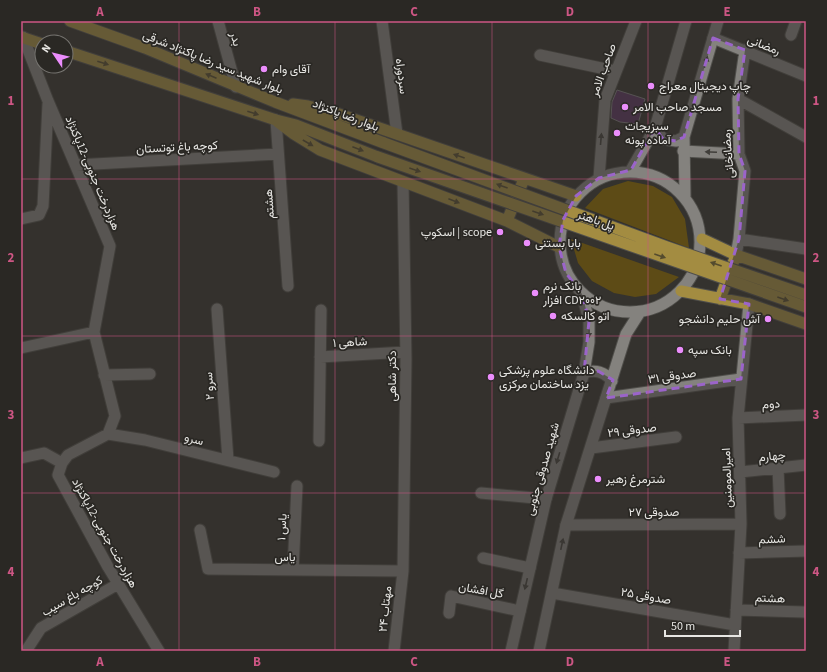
<svg xmlns="http://www.w3.org/2000/svg" width="827" height="672" viewBox="0 0 827 672" font-family="'Source Sans 3',Vazirmatn,sans-serif">
<style>
.green{fill:#5d4b16}
.building{fill:#57315d;stroke:#7e7b7f}
.lines{fill:none;stroke-linecap:round;stroke-linejoin:round}
.minor-casing{stroke:#504f4b;stroke-width:13}
.secondary-casing{stroke:#504f4b;stroke-width:13}
.primary-casing{stroke:#504f4b;stroke-width:13}
.minor{stroke:#84827e;stroke-width:11}
.secondary{stroke:#84827e;stroke-width:11}
.primary{stroke:#a38c41;stroke-width:11}
.primary-bridge-casing{stroke:#504f4b;stroke-width:13;stroke-linecap:butt}
.primary-bridge{stroke:#a38c41;stroke-width:11}
.oneway{fill:#403e3a}
.oneway2{fill:#544b2e}
.marked{fill:none;stroke:#9b64ca;stroke-width:3;stroke-dasharray:8 5;stroke-linejoin:round}
.grid{fill:none;stroke:#cd5684;stroke-width:1;stroke-opacity:0.55}
.poi-dot{fill:#eb8dfc;stroke:#2a2824;stroke-width:1.5}
.labels{text-anchor:middle;stroke-width:3.5;stroke-linejoin:round;paint-order:stroke}
.street-label{font-size:12px;fill:#e7e6e3;stroke:#2a2824}
.poi-label{font-size:12px;fill:#e7e6e3;stroke:#2a2824;text-anchor:start}
.neatline{fill:none;stroke:#cd5684;stroke-width:1.5}
.grid-label{font-size:13px;text-anchor:middle;font-weight:bold;fill:#cd5684}
</style>
<rect width="100%" height="100%" fill="#34322e"/>
<path class="green" d="M 628,181 L 653,186 L 672,197 L 685,219 L 689,248 L 585,208 L 603,189 Z
M 571,239 L 679,277 L 656,294 L 635,297 L 614,293 L 592,281 L 578,263 Z"/>
<path class="building" d="M 617,90 L 645,99 L 638,124 L 620,122 L 611,118 L 612,102 Z"/>
<g class="lines">
<g class="minor-casing">
<path id="minor" d="M 218,21 L 236,87
M 382,21 L 397,134
M 791,35 L 796,21
M 23,37 L 48,101 L 110,246 L 94,332 L 115,416 L 108,434 L 68,455 L 62,463 L 58,475 L 108,567 L 159,651
M 713,38 L 806,76
M 540,55 L 615,71
M 738,99 L 806,137
M 276,120 L 288,286
M 683,151 L 739,154
M 76,165 L 278,154
M 599,178 L 605,100 L 636,21
M 21,219 L 39,215 L 43,206 L 48,104
M 739,239 L 806,249
M 736,255 L 739,239 L 745,171 L 739,154 L 738,99 L 745,50
M 217,309 L 228,460
M 21,348 L 94,332
M 320,357 L 405,352
M 104,375 L 150,374
M 606,398 L 741,379
M 738,418 L 806,415
M 108,434 L 145,440 L 274,472
M 319,441 L 321,310
M 591,448 L 676,437
M 21,458 L 44,453 L 62,463
M 778,468 L 780,514
M 740,472 L 806,465
M 481,493 L 546,499
M 566,525 L 741,524
M 200,530 L 208,569 L 403,571
M 739,553 L 806,551
M 483,558 L 530,568
M 293,570 L 297,486
M 552,593 L 735,625
M 736,610 L 804,612
M 449,613 L 451,596 L 520,611
M 26,651 L 41,628 L 118,584
M 394,651 L 403,571 L 406,359 L 403,182
M 734,651 L 741,524 L 738,418 L 749,304"/>
</g>
<g class="secondary-casing">
<path id="secondary" d="M 655,128 L 663,139 L 676,141 L 684,137
M 631,170 L 655,128 L 686,21
M560 242a70 70 0 1 1 140 0a70 70 0 1 1-140 0Z
M 685,196 L 684,137 L 718,21
M 584,373 C 595,369 605,372 612,381
M 511,651 L 546,499 L 584,373 L 589,342 L 589,321 L 582,294
M 539,651 L 566,525 L 626,334 L 640,312"/>
</g>
<g class="primary-casing">
<path id="primary" d="M 70,21 L 145,48 L 275,102 L 384,143
M 21,37 L 42,44
M 66,51 L 276,120 L 296,125 L 378,157
M 293,104 L 308,106 L 333,112 L 576,196
M 278,122 L 294,134 L 320,150 L 507,221 L 559,247
M 507,221 L 524,179
M 702,239 L 736,255 L 806,279
M 681,291 L 749,304 L 806,324
M 720,299 L 736,255"/>
</g>
<use href="#minor" class="minor"/>
<use href="#secondary" class="secondary"/>
<use href="#primary" class="primary"/>
<g class="primary-bridge-casing">
<path id="primary-bridge" d="M 384,143 L 667,247 L 806,295
M 378,157 L 806,307"/>
</g>
<use href="#primary-bridge" class="primary-bridge"/>
</g>
<defs><path id="oneway-solid" d="M-6-.8H1V-3.2L6.5 0L1 3.2V.8H-6Z"/></defs>
<g class="oneway">
<use href="#oneway-solid" transform="translate(706 62) rotate(-74)"/>
<use href="#oneway-solid" transform="translate(601 139) rotate(-85)"/>
<use href="#oneway-solid" transform="translate(711 152) rotate(-177)"/>
<use href="#oneway-solid" transform="translate(589 332) rotate(91)"/>
<use href="#oneway-solid" transform="translate(558 458) rotate(107)"/>
<use href="#oneway-solid" transform="translate(562 544) rotate(-78)"/>
<use href="#oneway-solid" transform="translate(526 584) rotate(103)"/>
</g>
<g class="oneway2">
<use href="#oneway-solid" transform="translate(103 63) rotate(18)"/>
<use href="#oneway-solid" transform="translate(211 76) rotate(-157)"/>
<use href="#oneway-solid" transform="translate(253 113) rotate(18)"/>
<use href="#oneway-solid" transform="translate(308 143) rotate(30)"/>
<use href="#oneway-solid" transform="translate(358 149) rotate(21)"/>
<use href="#oneway-solid" transform="translate(459 156) rotate(-161)"/>
<use href="#oneway-solid" transform="translate(415 170) rotate(19)"/>
<use href="#oneway-solid" transform="translate(502 186) rotate(-160)"/>
<use href="#oneway-solid" transform="translate(454 201) rotate(21)"/>
<use href="#oneway-solid" transform="translate(538 213) rotate(19)"/>
<use href="#oneway-solid" transform="translate(660 256) rotate(19)"/>
<use href="#oneway-solid" transform="translate(716 264) rotate(-161)"/>
<use href="#oneway-solid" transform="translate(783 299) rotate(19)"/>
</g>
<path d="M0 0H827V672H0ZM 713,38 L 745,50 L 738,99 L 739,154 L 745,171 L 739,239 L 720,299 L 749,304 L 741,379 L 606,398 L 613,380 L 598,371 L 584,373 L 589,321 L 582,294 L 566,273 L 559,247 L 563,220 L 576,196 L 599,178 L 631,170 L 655,128 L 663,139 L 676,141 L 684,137 Z" fill="#34322e" fill-opacity=".55" fill-rule="evenodd"/>
<path class="marked" d="M 713,38 L 745,50 L 738,99 L 739,154 L 745,171 L 739,239 L 720,299 L 749,304 L 741,379 L 606,398 L 613,380 L 598,371 L 584,373 L 589,321 L 582,294 L 566,273 L 559,247 L 563,220 L 576,196 L 599,178 L 631,170 L 655,128 L 663,139 L 676,141 L 684,137 Z"/>
<path class="grid" d="M 179,21 L 179,651M 335,21 L 335,651M 492,21 L 492,651M 648,21 L 648,651M 21,179 L 806,179M 21,336 L 806,336M 21,493 L 806,493"/>
<g class="poi-dot">
<circle cx="264" cy="69" r="4"/>
<circle cx="651" cy="86" r="4"/>
<circle cx="625" cy="107" r="4"/>
<circle cx="617" cy="133" r="4"/>
<circle cx="500" cy="232" r="4"/>
<circle cx="527" cy="243" r="4"/>
<circle cx="535" cy="293" r="4"/>
<circle cx="553" cy="316" r="4"/>
<circle cx="768" cy="319" r="4"/>
<circle cx="680" cy="350" r="4"/>
<circle cx="491" cy="377" r="4"/>
<circle cx="598" cy="479" r="4"/>
</g>
<g class="labels">
<g class="street-label">
<text transform="translate(236 39) rotate(74)" y="4">بدر</text>
<text transform="translate(764 45) rotate(22)" y="4">رمضانی</text>
<text transform="translate(213 62) rotate(22)" y="4">بلوار شهید سید رضا پاکنژاد شرقی</text>
<text transform="translate(603 70) rotate(-70)" y="4">صاحب الامر</text>
<text transform="translate(402 76) rotate(83)" y="4">سردوراه</text>
<text transform="translate(346 115) rotate(21)" y="4">بلوار رضا پاکنژاد</text>
<text transform="translate(177 147) rotate(-3)" y="4">کوچه باغ توتستان</text>
<text transform="translate(728 154) rotate(-95)" y="4">رمضانخانی</text>
<text transform="translate(93 173) rotate(67)" y="4">هزاردرخت جنوبی-12پاکنژاد</text>
<text transform="translate(269 204) rotate(-94)" y="4">هشتم</text>
<text transform="translate(596 220) rotate(19)" y="4">پل باهنر</text>
<text transform="translate(350 342) rotate(-3)" y="4">شاهی ۱</text>
<text transform="translate(392 376) rotate(-90)" y="4">دکتر شاهی</text>
<text transform="translate(672 376) rotate(-8)" y="4">صدوقی ۳۱</text>
<text transform="translate(209 386) rotate(-94)" y="4">سرو ۲</text>
<text transform="translate(771 404) rotate(-3)" y="4">دوم</text>
<text transform="translate(632 430) rotate(-7)" y="4">صدوقی ۲۹</text>
<text transform="translate(194 439) rotate(14)" y="4">سرو</text>
<text transform="translate(772 456) rotate(-6)" y="4">چهارم</text>
<text transform="translate(542 469) rotate(-74)" y="4">شهید صدوقی جنوبی</text>
<text transform="translate(727 478) rotate(-92)" y="4">امیرالمومنین</text>
<text x="654" y="516">صدوقی ۲۷</text>
<text transform="translate(282 527) rotate(-87)" y="4">یاس ۱</text>
<text transform="translate(105 533) rotate(61)" y="4">هزاردرخت جنوبی-12پاکنژاد</text>
<text transform="translate(772 539) rotate(-2)" y="4">ششم</text>
<text x="285" y="561">یاس</text>
<text transform="translate(481 590) rotate(10)" y="4">گل افشان</text>
<text transform="translate(72 596) rotate(-30)" y="4">کوچه باغ سیب</text>
<text transform="translate(646 596) rotate(10)" y="4">صدوقی ۲۵</text>
<text transform="translate(770 598) rotate(2)" y="4">هشتم</text>
<text transform="translate(385 609) rotate(-84)" y="4">مهتاب ۲۴</text>
</g>
<g class="poi-label">
<text x="272" y="73">آقای وام</text>
<text x="659" y="90">چاپ دیجیتال معراج</text>
<text x="633" y="111">مسجد صاحب الامر</text>
<text x="625" y="130">سبزیجات<tspan x="625" dy="14">آماده پونه</tspan></text>
<text x="492" y="236" text-anchor="end">اسکوپ | scope</text>
<text x="535" y="247">بابا بستنی</text>
<text x="543" y="290">بانک نرم<tspan x="543" dy="14">افزار CD۲۰۰۲</tspan></text>
<text x="561" y="320">اتو کالسکه</text>
<text x="760" y="323" text-anchor="end">آش حلیم دانشجو</text>
<text x="688" y="354">بانک سپه</text>
<text x="499" y="374">دانشگاه علوم پزشکی<tspan x="499" dy="14">یزد ساختمان مرکزی</tspan></text>
<text x="606" y="483">شترمرغ زهیر</text>
</g>
</g>
<rect width="827" height="672" fill="none" stroke="#2a2824" stroke-width="44"/>
<g transform="translate(54 54) rotate(305)"><circle r="19" fill="#2a2824" stroke="#767470"/>
<path d="M0-3L7 15L0 10L-7 15Z" fill="#eb8dfc"/>
<text y="-6" font-size="11" font-weight="bold" text-anchor="middle" fill="#e7e6e3">N</text>
</g>
<path d="M665 630v6h75v-6" fill="none" stroke="#e7e6e3" stroke-width="2"/>
<text x="671" y="630" font-size="12" fill="#e7e6e3" stroke="#2a2824" stroke-width="3" paint-order="stroke">50 m</text>
<rect x="22" y="22" width="783" height="628" class="neatline"/>
<g class="grid-label">
<text x="100" y="16">A</text>
<text x="257" y="16">B</text>
<text x="414" y="16">C</text>
<text x="570" y="16">D</text>
<text x="727" y="16">E</text>
<text x="11" y="105">1</text>
<text x="816" y="105">1</text>
<text x="11" y="262">2</text>
<text x="816" y="262">2</text>
<text x="11" y="419">3</text>
<text x="816" y="419">3</text>
<text x="11" y="576">4</text>
<text x="816" y="576">4</text>
<text x="100" y="666">A</text>
<text x="257" y="666">B</text>
<text x="414" y="666">C</text>
<text x="570" y="666">D</text>
<text x="727" y="666">E</text>
</g>
</svg>
